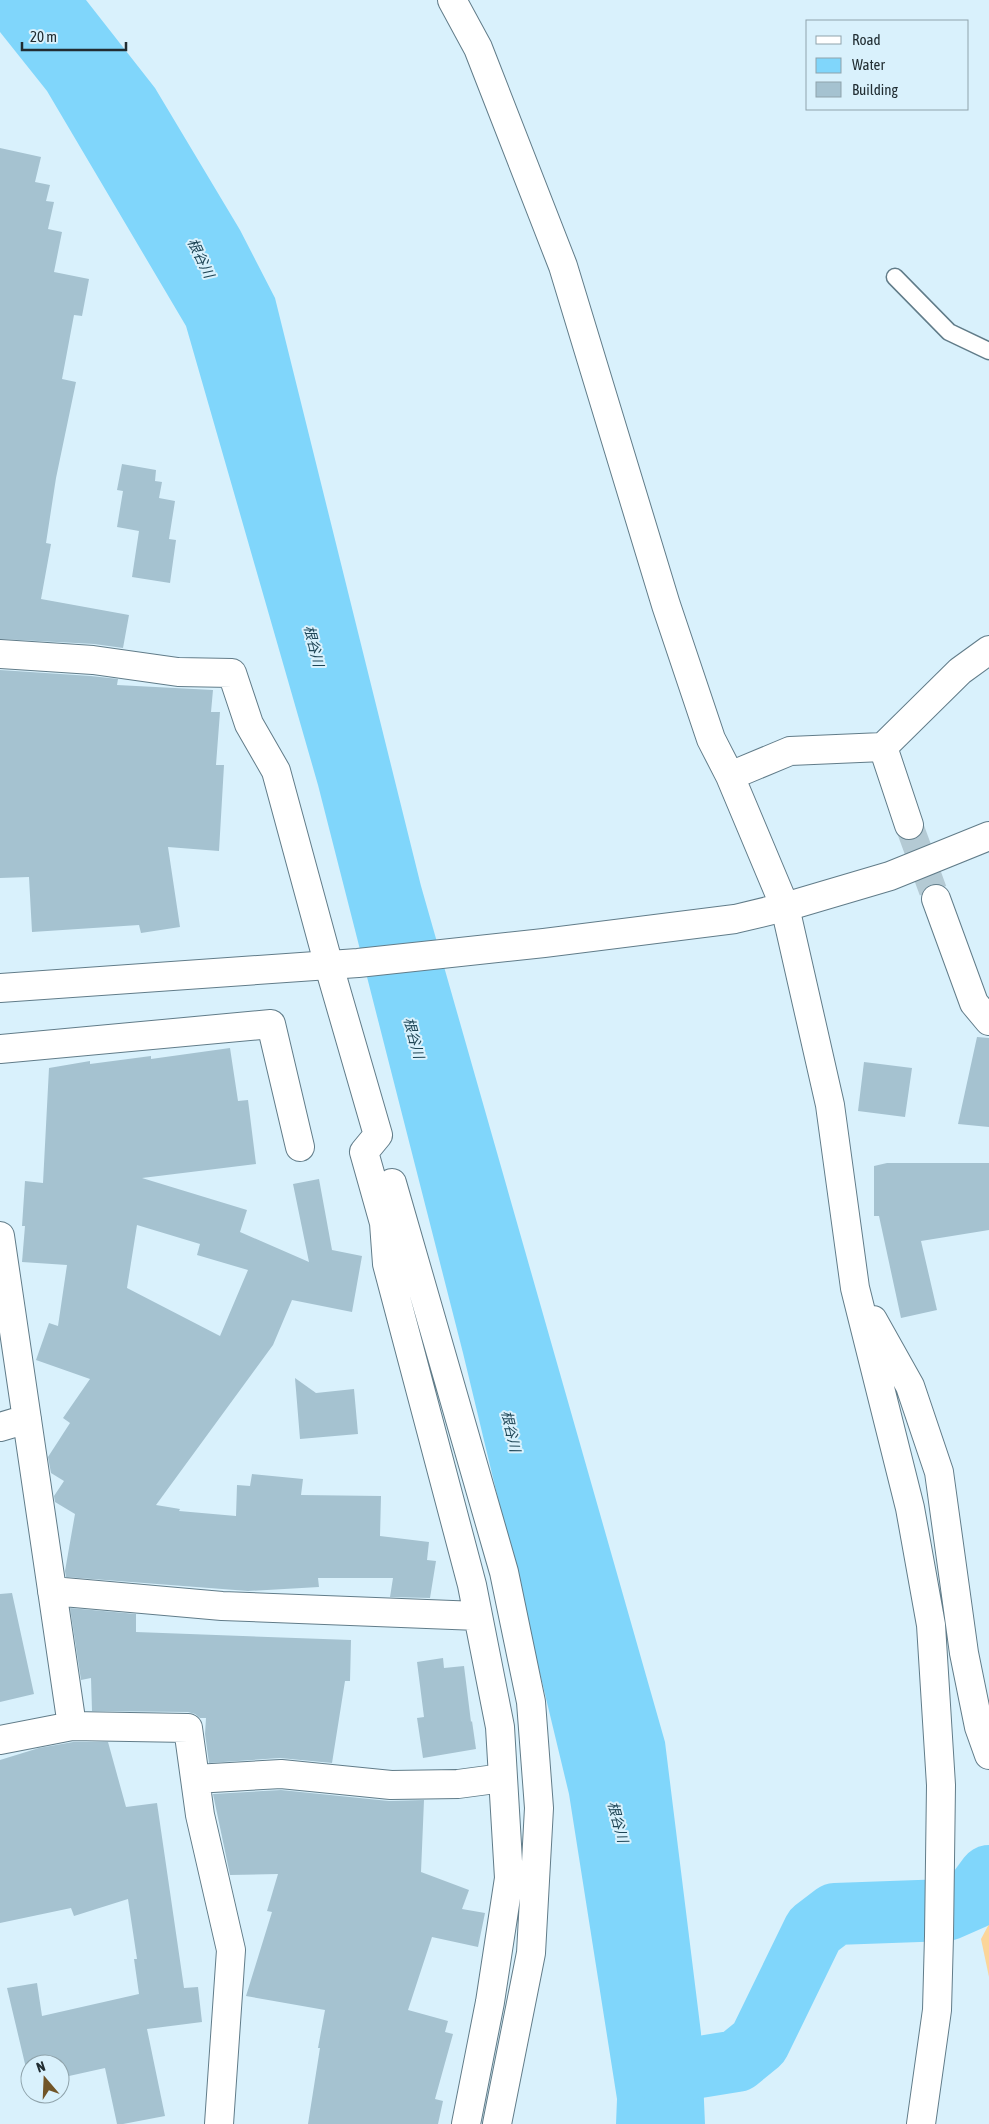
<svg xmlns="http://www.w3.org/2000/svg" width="989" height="2124" viewBox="0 0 989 2124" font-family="'Asap Condensed','Noto Sans JP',sans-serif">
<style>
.green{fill:#fcd599}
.water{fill:#80d6fb}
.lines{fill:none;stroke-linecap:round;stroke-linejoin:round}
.river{stroke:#80d6fb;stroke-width:62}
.building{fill:#a5c2d0;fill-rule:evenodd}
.street-tunnel{stroke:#b4cad4;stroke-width:28;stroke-dasharray:28 14;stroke-linecap:butt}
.lane-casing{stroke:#617c89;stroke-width:19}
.street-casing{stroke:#617c89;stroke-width:30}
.secondary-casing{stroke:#617c89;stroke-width:30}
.lane{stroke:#fff;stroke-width:16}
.street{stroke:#fff;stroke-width:28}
.secondary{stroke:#fff;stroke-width:28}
.labels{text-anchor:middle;stroke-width:4;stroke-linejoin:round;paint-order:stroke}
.water-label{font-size:14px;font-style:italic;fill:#1e4555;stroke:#d9f1fc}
</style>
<rect width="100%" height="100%" fill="#d9f1fc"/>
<path class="green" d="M 989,1924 L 989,1977 L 981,1939 Z"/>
<path class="water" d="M 0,0 L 86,0 L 155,88 L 240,230 L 275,298 L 421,886 L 665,1742 L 701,2033 L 705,2124 L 616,2124 L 617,2099 L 569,1794 L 463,1353 L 318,785 L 186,326 L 47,91 L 0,32 Z"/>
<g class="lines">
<path class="river" d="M 663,2073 L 737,2061 L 759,2043 L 814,1930 L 835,1914 L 947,1910 L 972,1899 L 989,1876"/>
</g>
<path class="building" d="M 0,148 L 41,157 L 35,182 L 50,185 L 46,201 L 54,202 L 48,229 L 62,232 L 54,272 L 89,279 L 82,316 L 74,315 L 62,379 L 76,382 L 56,478 L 46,543 L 51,544 L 41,599 L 129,615 L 123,648 L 94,644 L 0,639 Z
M 122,464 L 156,470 L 155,481 L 162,482 L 159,498 L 175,501 L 169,539 L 176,540 L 170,583 L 132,577 L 139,531 L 117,527 L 123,491 L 117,490 Z
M 0,670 L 91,676 L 118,679 L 117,685 L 213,690 L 211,712 L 220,712 L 216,765 L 224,765 L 219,851 L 168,847 L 180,927 L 141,933 L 139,925 L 32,932 L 29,877 L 0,878 Z
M 977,1037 L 989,1038 L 989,1127 L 958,1124 Z
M 230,1048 L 238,1101 L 248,1100 L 256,1164 L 142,1178 L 247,1210 L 240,1232 L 309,1262 L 293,1184 L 319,1179 L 332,1250 L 362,1256 L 352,1312 L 292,1300 L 273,1345 L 156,1505 L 180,1509 L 179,1511 L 236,1516 L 237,1485 L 250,1486 L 252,1474 L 303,1479 L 301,1495 L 381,1496 L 380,1536 L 429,1542 L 427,1560 L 436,1561 L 430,1598 L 390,1597 L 393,1578 L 318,1578 L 319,1587 L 248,1591 L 66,1577 L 65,1571 L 75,1514 L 55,1502 L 54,1496 L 64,1481 L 51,1473 L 48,1457 L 70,1423 L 63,1418 L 90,1379 L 36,1360 L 49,1323 L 58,1326 L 67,1265 L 22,1262 L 25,1226 L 22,1226 L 25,1181 L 43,1183 L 49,1068 L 90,1061 L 90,1064 L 151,1056 L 151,1059 ZM 137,1225 L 200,1244 L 197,1255 L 248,1270 L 220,1336 L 127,1288 Z
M 864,1062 L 912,1068 L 905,1117 L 858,1111 Z
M 887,1163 L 989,1163 L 989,1230 L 921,1241 L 937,1310 L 901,1318 L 879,1216 L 874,1216 L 874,1166 Z
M 295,1378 L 316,1393 L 354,1389 L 358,1434 L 300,1439 Z
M 12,1593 L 34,1694 L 0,1702 L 0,1594 Z
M 70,1608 L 136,1614 L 136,1632 L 351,1640 L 350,1681 L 345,1681 L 332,1763 L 280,1758 L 209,1763 L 205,1734 L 206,1718 L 200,1718 L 195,1714 L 188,1712 L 92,1711 L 91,1678 L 81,1680 Z
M 443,1658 L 444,1668 L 464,1666 L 471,1722 L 472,1721 L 476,1749 L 423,1758 L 417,1718 L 424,1717 L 417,1662 Z
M 73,1742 L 108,1742 L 126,1807 L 157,1803 L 184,1988 L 198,1987 L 202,2022 L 147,2029 L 165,2116 L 123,2124 L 117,2124 L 105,2068 L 60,2078 L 60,2064 L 30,2064 L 30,2085 L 7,1988 L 37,1983 L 42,2016 L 139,1994 L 134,1959 L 137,1959 L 128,1899 L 74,1916 L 71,1908 L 0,1923 L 0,1760 L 39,1748 Z
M 281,1790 L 389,1801 L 424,1800 L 421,1872 L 469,1890 L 462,1909 L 485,1913 L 478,1947 L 432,1937 L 408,2010 L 448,2021 L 445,2032 L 453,2034 L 435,2099 L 443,2101 L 438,2124 L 308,2124 L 320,2048 L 318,2048 L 325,2010 L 246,1996 L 272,1912 L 267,1911 L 278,1874 L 230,1875 L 213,1794 Z"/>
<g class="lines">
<path class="street-tunnel" d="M 909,825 L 936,899"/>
<g class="lane-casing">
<path id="lane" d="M 895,277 L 949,332 L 989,351"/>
</g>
<g class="street-casing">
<path id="street" d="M 452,0 L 478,48 L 563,266 L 666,605 L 711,739 L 730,776
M 0,654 L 93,660 L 178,672 L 232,673 L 249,724 L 276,771 L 329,966 L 378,1135 L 364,1152 L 384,1223 L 387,1264 L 472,1585 L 500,1727 L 509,1878 L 490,2002 L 466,2124
M 883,747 L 909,825
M 936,899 L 974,1003 L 989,1021
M 0,1049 L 271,1024 L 300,1147
M 392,1183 L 504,1572 L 531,1702 L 539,1808 L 531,1953 L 497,2124
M 0,1236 L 72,1726
M 873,1320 L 910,1386 L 939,1472 L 964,1653 L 979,1727 L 989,1755
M 0,1427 L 27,1419
M 52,1591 L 222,1606 L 478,1616
M 0,1740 L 72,1726 L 188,1728 L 200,1815 L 231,1950 L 219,2124
M 195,1779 L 281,1774 L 391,1785 L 458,1784 L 503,1778
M 921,2124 L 937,2010 L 939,1936 L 941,1785 L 931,1625 L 910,1508 L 855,1288 L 830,1105 L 785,907 L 730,776 L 790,751 L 883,747 L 960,671 L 989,650"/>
</g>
<g class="secondary-casing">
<path id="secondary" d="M 0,988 L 358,963 L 544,943 L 735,919 L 785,907 L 890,876 L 989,836"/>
</g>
<use href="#lane" class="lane"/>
<use href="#street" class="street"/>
<use href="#secondary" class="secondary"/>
</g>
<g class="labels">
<g class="water-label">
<text transform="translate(201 258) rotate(64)" y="5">根谷川</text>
<text transform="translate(314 646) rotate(76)" y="5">根谷川</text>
<text transform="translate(414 1038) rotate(75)" y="5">根谷川</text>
<text transform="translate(511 1431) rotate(77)" y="5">根谷川</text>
<text transform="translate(618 1822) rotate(75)" y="5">根谷川</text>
</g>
</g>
<rect x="806" y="20" width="162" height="90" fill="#d9f1fc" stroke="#8fa3ab"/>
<rect x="816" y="36" width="25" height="8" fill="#ffffff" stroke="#8fa3ab"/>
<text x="852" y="45" font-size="15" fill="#212d32">Road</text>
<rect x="816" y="58" width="25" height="15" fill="#80d6fb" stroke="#8fa3ab"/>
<text x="852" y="70" font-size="15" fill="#212d32">Water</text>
<rect x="816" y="82" width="25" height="15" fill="#a5c2d0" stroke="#8fa3ab"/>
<text x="852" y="95" font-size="15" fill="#212d32">Building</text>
<g transform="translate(45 2079) rotate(341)"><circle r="24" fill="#d9f1fc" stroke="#8fa3ab"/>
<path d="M0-4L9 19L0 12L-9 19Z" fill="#715528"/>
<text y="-8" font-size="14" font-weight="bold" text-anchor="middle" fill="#212d32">N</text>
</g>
<path d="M22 42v8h104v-8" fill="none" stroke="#212d32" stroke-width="2.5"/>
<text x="30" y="42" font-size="15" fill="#212d32" stroke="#d9f1fc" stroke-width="4" paint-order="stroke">20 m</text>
</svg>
